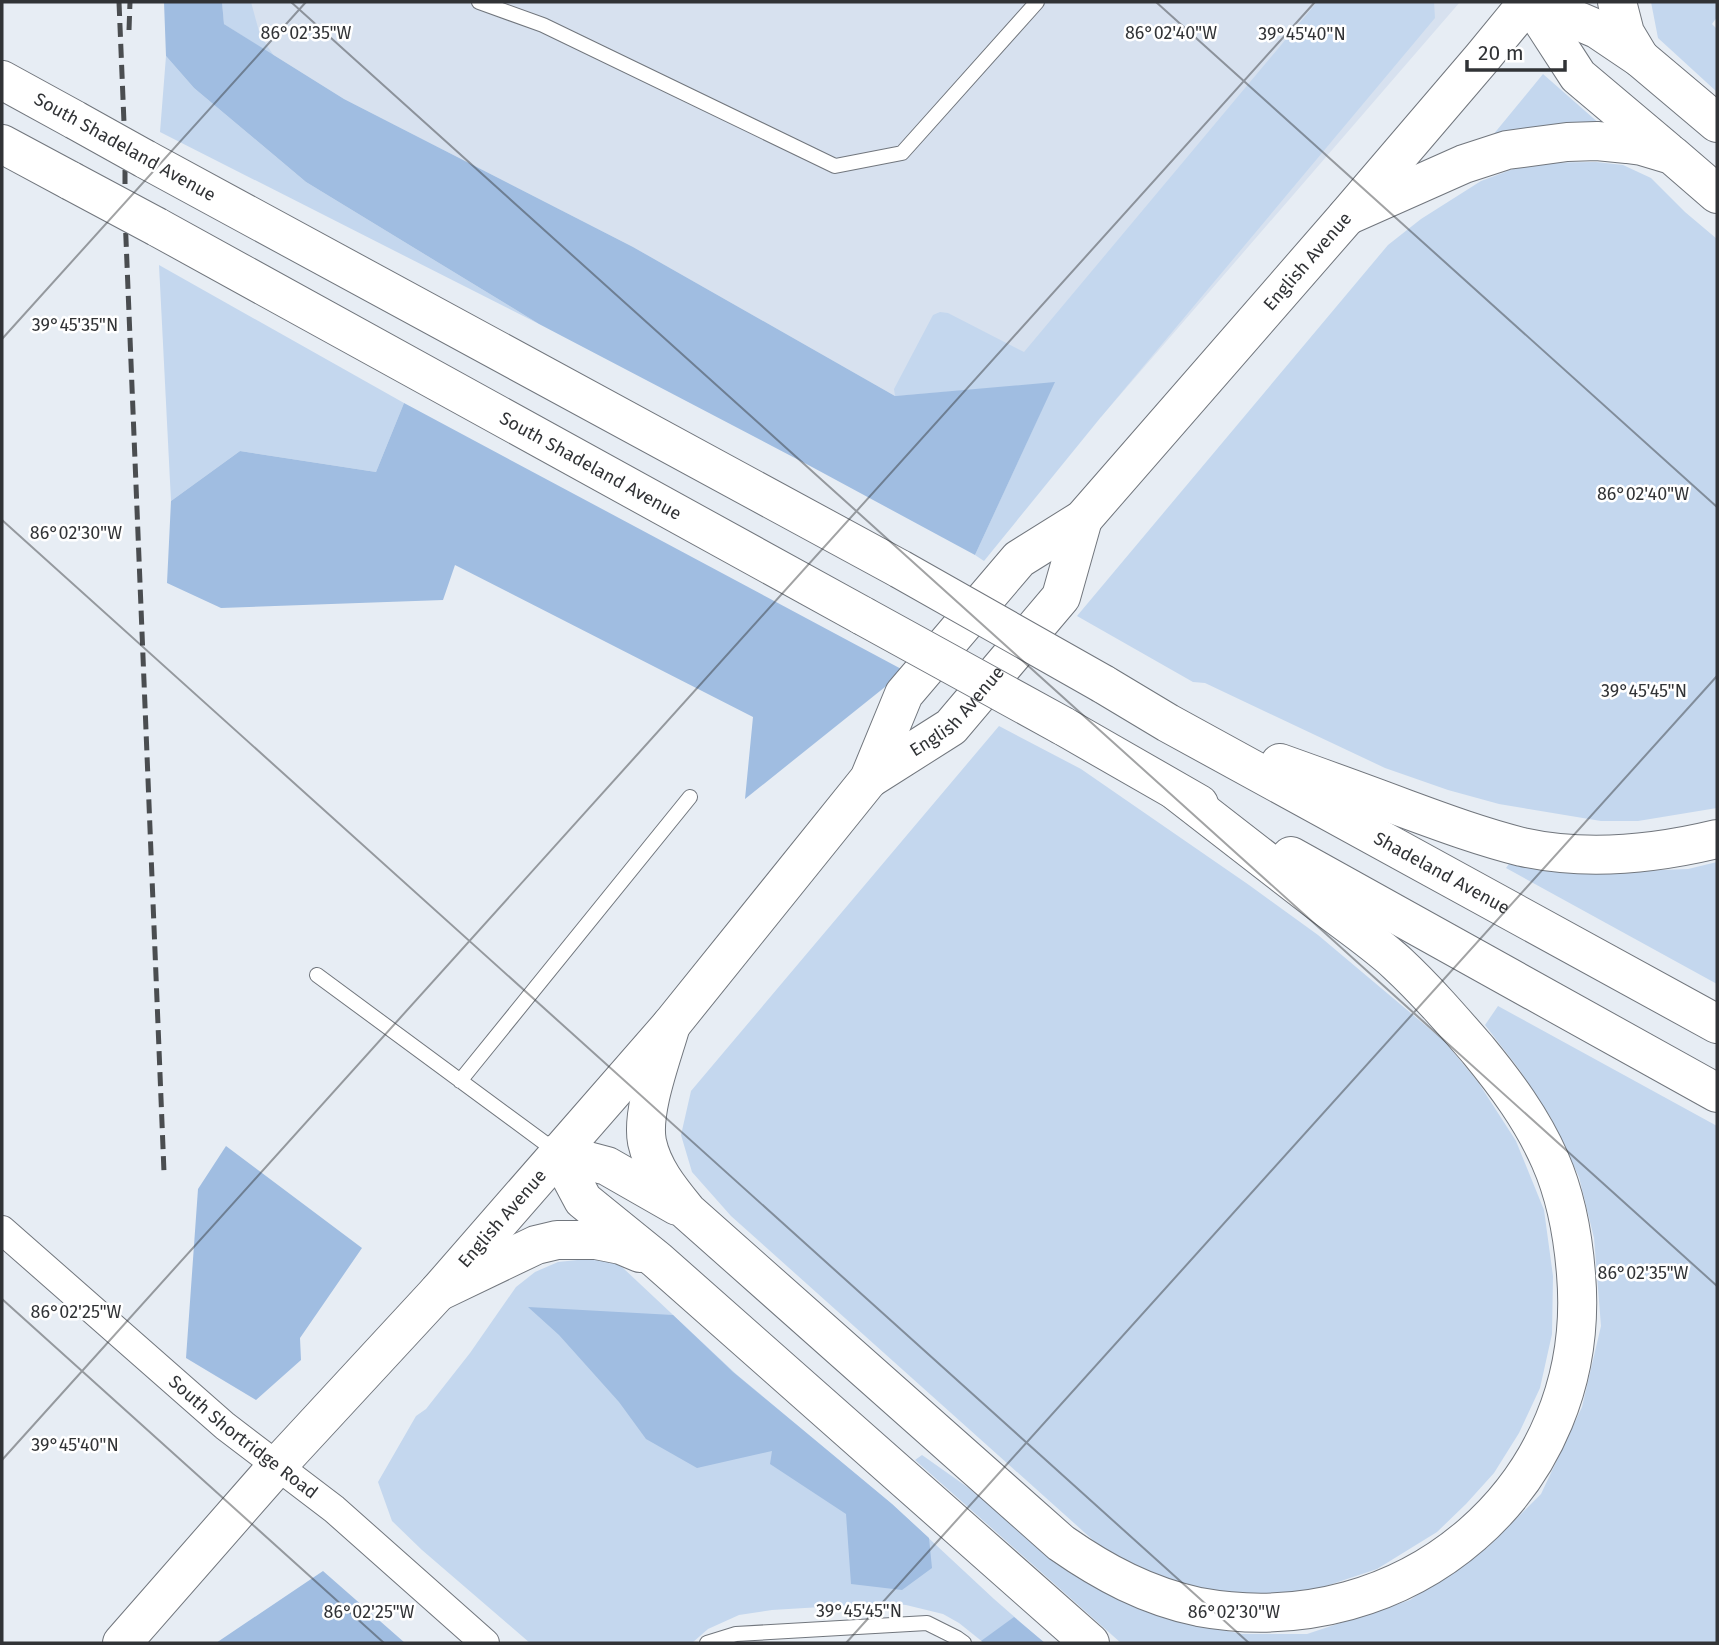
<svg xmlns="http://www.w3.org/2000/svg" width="1719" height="1645" viewBox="0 0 1719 1645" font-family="'Fira Sans',sans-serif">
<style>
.built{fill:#d7e1ef}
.green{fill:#c4d7ee}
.forest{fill:#a0bde1}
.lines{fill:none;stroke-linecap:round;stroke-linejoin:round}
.lane-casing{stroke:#71767d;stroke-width:16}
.street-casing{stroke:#71767d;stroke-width:30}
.secondary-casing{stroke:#71767d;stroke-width:40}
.highway-casing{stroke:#71767d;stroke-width:40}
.lane{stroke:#fff;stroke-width:14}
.street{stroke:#fff;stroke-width:28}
.secondary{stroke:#fff;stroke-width:38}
.highway{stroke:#fff;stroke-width:38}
.rail{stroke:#4a4d50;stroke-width:5;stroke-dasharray:14 7;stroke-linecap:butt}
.highway-bridge-casing{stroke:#71767d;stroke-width:40;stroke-linecap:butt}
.highway-bridge{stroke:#fff;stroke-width:38}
.ticks{fill:none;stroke:#313336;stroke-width:2;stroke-opacity:0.45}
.labels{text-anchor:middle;stroke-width:5;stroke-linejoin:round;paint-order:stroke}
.street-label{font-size:18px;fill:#313336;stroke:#fff}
.ticks-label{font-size:18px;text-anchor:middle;fill:#313336;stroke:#fff;stroke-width:5;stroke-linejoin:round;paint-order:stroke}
</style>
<rect width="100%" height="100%" fill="#e7edf4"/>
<path class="built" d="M 222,2 L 1460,2 L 1101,417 L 895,396 L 633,247 L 344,99 L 224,24 Z"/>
<path class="green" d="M 222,2 L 251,2 L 260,35 L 274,56 L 224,24 Z
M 1317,2 L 1434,2 L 1435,18 L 1101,417 L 984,561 L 975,555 L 1054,383 L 895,396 L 894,389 L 933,315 L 940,312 L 948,313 L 1024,352 Z
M 1651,2 L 1717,2 L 1717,17 L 1712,24 L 1717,29 L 1717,92 L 1658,38 Z
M 166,56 L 194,88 L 306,182 L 539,324 L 160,132 Z
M 1543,74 L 1601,125 L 1488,141 Z
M 1596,162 L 1623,165 L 1651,178 L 1685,212 L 1717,239 L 1717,808 L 1638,821 L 1601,821 L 1499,804 L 1448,790 L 1385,768 L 1205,683 L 1193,682 L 1077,616 L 1388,245 L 1421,219 L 1481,181 L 1529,163 Z
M 159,265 L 404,403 L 376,472 L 240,451 L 171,501 Z
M 999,726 L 1081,769 L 1249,885 L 1318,935 L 1444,1041 L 1478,1082 L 1516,1141 L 1544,1210 L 1553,1276 L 1552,1334 L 1540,1388 L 1519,1433 L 1494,1473 L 1466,1504 L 1437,1532 L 1377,1569 L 1314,1590 L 1275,1595 L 1240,1595 L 1171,1584 L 1128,1564 L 1094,1541 L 1055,1506 L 731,1216 L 692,1172 L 681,1135 L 691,1091 Z
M 1514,857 L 1635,871 L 1688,869 L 1717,862 L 1717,984 L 1506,868 Z
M 1498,1006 L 1717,1126 L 1717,1643 L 1121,1643 L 915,1460 L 922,1455 L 1011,1518 L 1168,1619 L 1242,1634 L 1307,1634 L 1410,1600 L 1487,1548 L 1541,1494 L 1582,1407 L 1601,1326 L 1594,1238 L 1579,1177 L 1551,1118 L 1519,1069 L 1485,1025 Z
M 587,1259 L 608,1260 L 622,1267 L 736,1374 L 892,1504 L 994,1599 L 1044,1643 L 984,1643 L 959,1623 L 943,1614 L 906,1605 L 887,1603 L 772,1610 L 739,1615 L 708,1629 L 692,1643 L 530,1643 L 422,1550 L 392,1521 L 378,1482 L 416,1416 L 426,1409 L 470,1353 L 516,1287 L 535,1272 L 558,1262 Z"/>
<path class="forest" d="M 164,2 L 222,2 L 224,24 L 344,99 L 633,247 L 895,396 L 1055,382 L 975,555 L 812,467 L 539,324 L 306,182 L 194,88 L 166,56 Z
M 404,403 L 905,671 L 745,799 L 753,717 L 455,565 L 443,600 L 221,608 L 167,583 L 171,501 L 240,451 L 376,472 Z
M 226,1146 L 362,1248 L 300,1338 L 301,1360 L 256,1400 L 186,1358 L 198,1189 Z
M 528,1307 L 673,1315 L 733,1372 L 892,1504 L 929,1538 L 932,1568 L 902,1590 L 851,1584 L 846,1514 L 770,1464 L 772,1451 L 697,1468 L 646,1439 L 619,1402 L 559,1335 Z
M 323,1571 L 405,1643 L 216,1643 Z
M 1014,1617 L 1045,1643 L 984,1643 L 981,1641 Z"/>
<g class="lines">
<g class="lane-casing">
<path id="lane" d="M 479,2 L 543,25 L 835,166 L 902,153 L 1037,2
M 317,975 L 557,1152
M 460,1081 L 690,797
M 707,1643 L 736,1634 L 927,1623 L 957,1638 L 964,1643"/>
</g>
<g class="street-casing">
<g id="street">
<path id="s1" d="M 2,1230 L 225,1426 L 334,1509 L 485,1643"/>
</g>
</g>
<g class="secondary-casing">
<g id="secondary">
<path id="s2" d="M 869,779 L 951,727 L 1061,597 L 1083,519"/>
<path id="s3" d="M 122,1643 L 277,1466 L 438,1292 L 671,1025 L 869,779 L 904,694 L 1019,559 L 1083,519 L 1347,216 L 1482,58 L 1528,2"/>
</g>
</g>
<g class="highway-casing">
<g id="highway">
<path d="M 1530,2 L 1578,76 L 1667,151"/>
<path d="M 1534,2 L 1597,29 L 1640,58 L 1717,123"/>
<path d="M 1617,2 L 1625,33 L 1640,58"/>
<path d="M 2,80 L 75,120"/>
<path d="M 2,144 L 71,181"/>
<path d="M 145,159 L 900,569"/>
<path d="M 1347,216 L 1464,164 L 1507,150 L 1567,142 L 1597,141 L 1627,144 L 1642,146 L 1672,155 L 1717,194"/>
<path id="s4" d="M 157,227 L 863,616"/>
<path id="s5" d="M 1103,684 L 1168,723 L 1717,1024"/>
<path d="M 1063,726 L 1199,804"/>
<path d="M 1280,763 C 1322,778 1364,793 1406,809 C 1444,823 1482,837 1522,847 C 1585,861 1655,854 1717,839"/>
<path d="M 1291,856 L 1717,1093"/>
<path d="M 671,1025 C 662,1057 641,1111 647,1142 C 653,1170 671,1191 688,1212 L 1061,1543 C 1104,1573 1147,1596 1199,1607 C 1407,1645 1594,1486 1576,1274 C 1573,1235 1566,1196 1550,1160 C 1532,1119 1506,1084 1478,1050 C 1452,1020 1426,990 1397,963 C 1373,941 1346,923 1320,903 C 1273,866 1225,829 1177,792"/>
<path d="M 558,1153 L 583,1200 L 657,1260 L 1090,1643"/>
<path d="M 558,1153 L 607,1166 L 677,1206"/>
<path d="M 438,1292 L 536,1245 L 557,1240 L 596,1240 L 621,1245 L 640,1253"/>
</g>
</g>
<use href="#lane" class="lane"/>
<use href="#street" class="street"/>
<use href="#secondary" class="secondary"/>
<use href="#highway" class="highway"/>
<path class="rail" d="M 119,2 L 125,147 L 125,215 L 164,1172
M 129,30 L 130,2"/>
<g class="highway-bridge-casing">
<path id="highway-bridge" d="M 75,120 L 145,159
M 71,181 L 157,227
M 900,569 L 1103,684
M 863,616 L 1063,726"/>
</g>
<use href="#highway-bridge" class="highway-bridge"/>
</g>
<path class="ticks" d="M 291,2 L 1717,1286M 1156,2 L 1717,507M 2,339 L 306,2M 2,520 L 1249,1643M 2,1299 L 384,1643M 2,1460 L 1315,2M 846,1643 L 1717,676"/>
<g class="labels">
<g class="street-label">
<text transform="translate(125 147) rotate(29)" y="6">South Shadeland Avenue</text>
<text dy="6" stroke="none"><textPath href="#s3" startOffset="1829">English Avenue</textPath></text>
<text dy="6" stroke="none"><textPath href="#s4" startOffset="495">South Shadeland Avenue</textPath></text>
<text dy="6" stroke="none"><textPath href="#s2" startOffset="112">English Avenue</textPath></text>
<text dy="6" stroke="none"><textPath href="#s5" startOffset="388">Shadeland Avenue</textPath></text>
<text dy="6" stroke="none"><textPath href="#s3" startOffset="570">English Avenue</textPath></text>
<text dy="6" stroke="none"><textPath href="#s1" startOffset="318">South Shortridge Road</textPath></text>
</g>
</g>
<g class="ticks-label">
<text x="306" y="39">86°02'35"W</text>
<text x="1171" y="39">86°02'40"W</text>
<text x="1302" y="40">39°45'40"N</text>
<text x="75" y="331">39°45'35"N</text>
<text x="1643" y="500">86°02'40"W</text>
<text x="76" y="539">86°02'30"W</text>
<text x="1644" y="697">39°45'45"N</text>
<text x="1643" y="1279">86°02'35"W</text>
<text x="76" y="1318">86°02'25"W</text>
<text x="75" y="1451">39°45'40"N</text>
<text x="859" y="1617">39°45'45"N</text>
<text x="369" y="1618">86°02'25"W</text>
<text x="1234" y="1618">86°02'30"W</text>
</g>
<rect width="1719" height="1645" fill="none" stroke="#313336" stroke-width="7"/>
<path d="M1467 60v10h98v-10" fill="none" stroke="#313336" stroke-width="3.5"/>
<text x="1478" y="60" font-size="21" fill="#313336" stroke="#ffffff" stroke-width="5" paint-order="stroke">20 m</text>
</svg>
